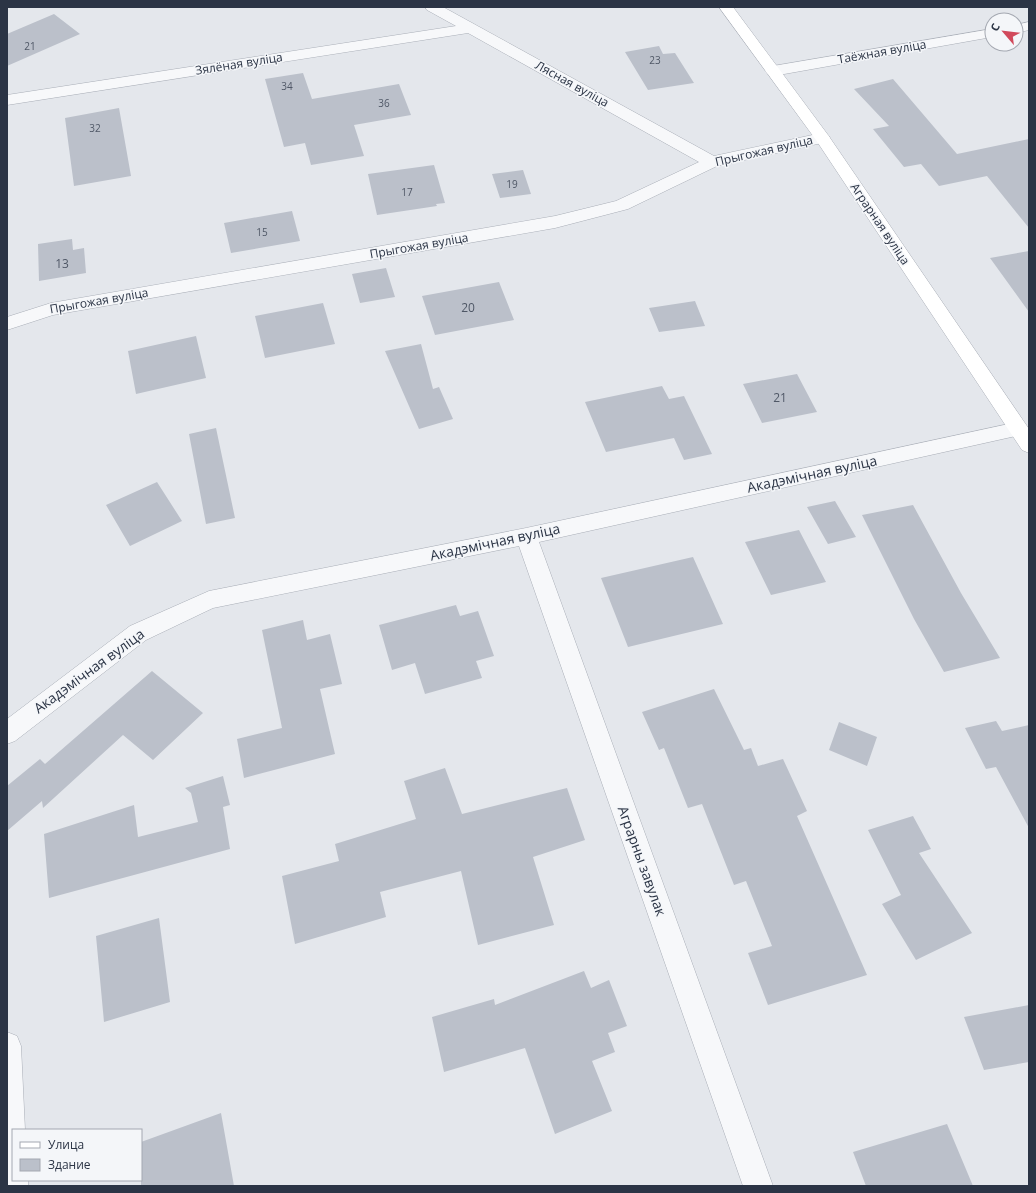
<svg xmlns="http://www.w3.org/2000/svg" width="1036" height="1193" viewBox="0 0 1036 1193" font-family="'Open Sans',sans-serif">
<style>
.building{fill:#bbc0ca}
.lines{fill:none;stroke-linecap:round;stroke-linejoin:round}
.street-casing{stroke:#a9aeb7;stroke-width:1}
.secondary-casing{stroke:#a9aeb7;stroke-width:1}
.street{fill:#f7f8fa;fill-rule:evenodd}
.secondary{fill:#fff;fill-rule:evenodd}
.labels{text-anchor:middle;stroke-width:3;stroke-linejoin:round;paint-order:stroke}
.far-number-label{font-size:10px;fill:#4f5766}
.far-street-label{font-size:12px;fill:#2b3445;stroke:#f4f6f9}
.number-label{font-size:12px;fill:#4f5766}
.street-label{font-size:14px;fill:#2b3445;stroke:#f4f6f9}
</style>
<rect width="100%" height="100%" fill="#e4e7ec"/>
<path class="building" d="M 54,14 L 80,34 L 7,66 L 7,34 Z
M 659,46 L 663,54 L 675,53 L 694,83 L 648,90 L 625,52 Z
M 303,73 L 312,99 L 399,84 L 411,115 L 354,125 L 364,156 L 311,165 L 305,143 L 284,147 L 265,79 Z
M 893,79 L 957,154 L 1029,139 L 1029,228 L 987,176 L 939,186 L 921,164 L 904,167 L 873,129 L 889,126 L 854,89 Z
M 119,108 L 131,176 L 74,186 L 65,118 Z
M 434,165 L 445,203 L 436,204 L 437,206 L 377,215 L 368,174 Z
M 523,170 L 531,194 L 500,198 L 492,174 Z
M 292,211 L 300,241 L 231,253 L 224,223 Z
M 72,239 L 73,250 L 84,248 L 86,273 L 39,281 L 38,244 Z
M 1029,251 L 1029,312 L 990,258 Z
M 386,268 L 395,297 L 360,303 L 352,274 Z
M 499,282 L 514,320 L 435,335 L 422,296 Z
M 695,301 L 705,326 L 659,332 L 649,308 Z
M 323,303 L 335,344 L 265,358 L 255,316 Z
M 196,336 L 206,378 L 136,394 L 128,351 Z
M 421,344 L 433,389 L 439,387 L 453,419 L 419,429 L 385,351 Z
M 797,374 L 817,412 L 762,423 L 743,384 Z
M 662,386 L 669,399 L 684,396 L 712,454 L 684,460 L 674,438 L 606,452 L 585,402 Z
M 216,428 L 235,518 L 206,524 L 189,434 Z
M 157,482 L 182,521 L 130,546 L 106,505 Z
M 835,501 L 856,537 L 828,544 L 807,507 Z
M 913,505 L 961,593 L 1000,658 L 944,672 L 914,619 L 862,515 Z
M 799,530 L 826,582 L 771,595 L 745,542 Z
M 693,557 L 723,624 L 628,647 L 601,578 Z
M 456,605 L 460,616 L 478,611 L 494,656 L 476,661 L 482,678 L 425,694 L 415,663 L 392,670 L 379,625 Z
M 303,620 L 307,640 L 330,634 L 342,684 L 320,689 L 335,754 L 244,778 L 237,739 L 282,728 L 262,630 Z
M 152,671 L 203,713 L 153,760 L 123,735 L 43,808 L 42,801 L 7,831 L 7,786 L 40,759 L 45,764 Z
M 714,689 L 744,750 L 751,748 L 758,766 L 783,759 L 807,811 L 797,816 L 867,975 L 768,1005 L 748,953 L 772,946 L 746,881 L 734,885 L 702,804 L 688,808 L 664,748 L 659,750 L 642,712 Z
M 996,721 L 1002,731 L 1029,725 L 1029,828 L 996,767 L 986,769 L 965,728 Z
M 839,722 L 877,737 L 867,766 L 829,750 Z
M 445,768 L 462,814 L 567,788 L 585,840 L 533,857 L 554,925 L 478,945 L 461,871 L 380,892 L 386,917 L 295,944 L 282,876 L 339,861 L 335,844 L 416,819 L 404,781 Z
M 223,776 L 230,805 L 223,807 L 230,849 L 49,898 L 44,834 L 134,805 L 138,837 L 198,822 L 191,793 L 185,788 Z
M 913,816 L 931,849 L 919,853 L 972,933 L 916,960 L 882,904 L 901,895 L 868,830 Z
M 159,918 L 170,1002 L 104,1022 L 96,936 Z
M 584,971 L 591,988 L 609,980 L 627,1026 L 608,1033 L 615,1052 L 592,1061 L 612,1111 L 555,1134 L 525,1048 L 444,1072 L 432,1017 L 494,999 L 495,1005 Z
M 1029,1005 L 1029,1062 L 984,1070 L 964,1017 Z
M 221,1113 L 234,1186 L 141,1186 L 141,1142 Z
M 947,1124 L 973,1186 L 866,1186 L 853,1152 Z"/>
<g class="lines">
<g class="street-casing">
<path id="street" d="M 425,7 L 443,7 L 714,156 L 822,133 L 828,135 L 830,138 L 828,141 L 822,143 L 717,166 L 628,209 L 555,228 L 53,315 L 7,330 L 7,317 L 51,303 L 555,216 L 616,201 L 699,162 L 468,33 L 7,105 L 7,95 L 456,26 L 427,10 Z
M 1029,22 L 1029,30 L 1016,33 L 1016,25 Z
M 992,29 L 992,37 L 773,76 L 768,74 L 765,71 L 768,68 L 773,66 Z
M 1018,422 L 1025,424 L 1028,429 L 1025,434 L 539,542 L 773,1186 L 743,1186 L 519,546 L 213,608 L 146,640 L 15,741 L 7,744 L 7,719 L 130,626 L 209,591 L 526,528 Z
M 7,1032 L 17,1036 L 21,1046 L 25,1130 L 13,1130 L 13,1180 L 28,1180 L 28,1186 L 7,1186 Z"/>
</g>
<g class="secondary-casing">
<path id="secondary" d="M 719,7 L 733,7 L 828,135 L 1029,429 L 1029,453 L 1022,450 L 816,140 Z"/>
</g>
<use href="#street" class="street"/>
<use href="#secondary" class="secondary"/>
</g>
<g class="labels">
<g class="far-number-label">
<text x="30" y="50">21</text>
<text x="655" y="64">23</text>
<text x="287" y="90">34</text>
<text x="384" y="107">36</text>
<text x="95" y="132">32</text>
<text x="512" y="188">19</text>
<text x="407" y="196">17</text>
<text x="262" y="236">15</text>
</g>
<g class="far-street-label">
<text transform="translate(882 52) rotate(-10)" y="4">Таёжная вуліца</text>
<text transform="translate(239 64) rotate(-9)" y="4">Зялёная вуліца</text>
<text transform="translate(572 84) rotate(29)" y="4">Лясная вуліца</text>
<text transform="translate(764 151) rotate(-13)" y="4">Прыгожая вуліца</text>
<text transform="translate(880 224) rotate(56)" y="4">Аграрная вуліца</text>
<text transform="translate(419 246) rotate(-10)" y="4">Прыгожая вуліца</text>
<text transform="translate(99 301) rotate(-10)" y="4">Прыгожая вуліца</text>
</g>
<g class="number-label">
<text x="62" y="268">13</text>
<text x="468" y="312">20</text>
<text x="780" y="402">21</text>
</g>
<g class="street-label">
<text transform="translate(812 474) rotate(-12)" y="5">Акадэмічная вуліца</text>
<text transform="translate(495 542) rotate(-12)" y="5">Акадэмічная вуліца</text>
<text transform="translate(89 671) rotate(-36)" y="5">Акадэмічная вуліца</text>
<text transform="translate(642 861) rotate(70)" y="5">Аграрны завулак</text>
</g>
</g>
<rect width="1036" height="1193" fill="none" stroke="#2b3445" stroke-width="16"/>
<rect x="12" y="1129" width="130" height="52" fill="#f4f6f9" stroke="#a4a8b1"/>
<rect x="20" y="1142" width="20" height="6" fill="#ffffff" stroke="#a4a8b1"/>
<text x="48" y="1149" font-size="12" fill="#2b3445">Улица</text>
<rect x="20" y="1159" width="20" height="12" fill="#bbc0ca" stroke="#a4a8b1"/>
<text x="48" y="1169" font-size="12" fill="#2b3445">Здание</text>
<g transform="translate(1004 32) rotate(298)"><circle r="19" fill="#f4f6f9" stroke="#a4a8b1"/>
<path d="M0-3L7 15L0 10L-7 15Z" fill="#d1495b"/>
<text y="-6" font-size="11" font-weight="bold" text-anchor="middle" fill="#2b3445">С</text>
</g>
</svg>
